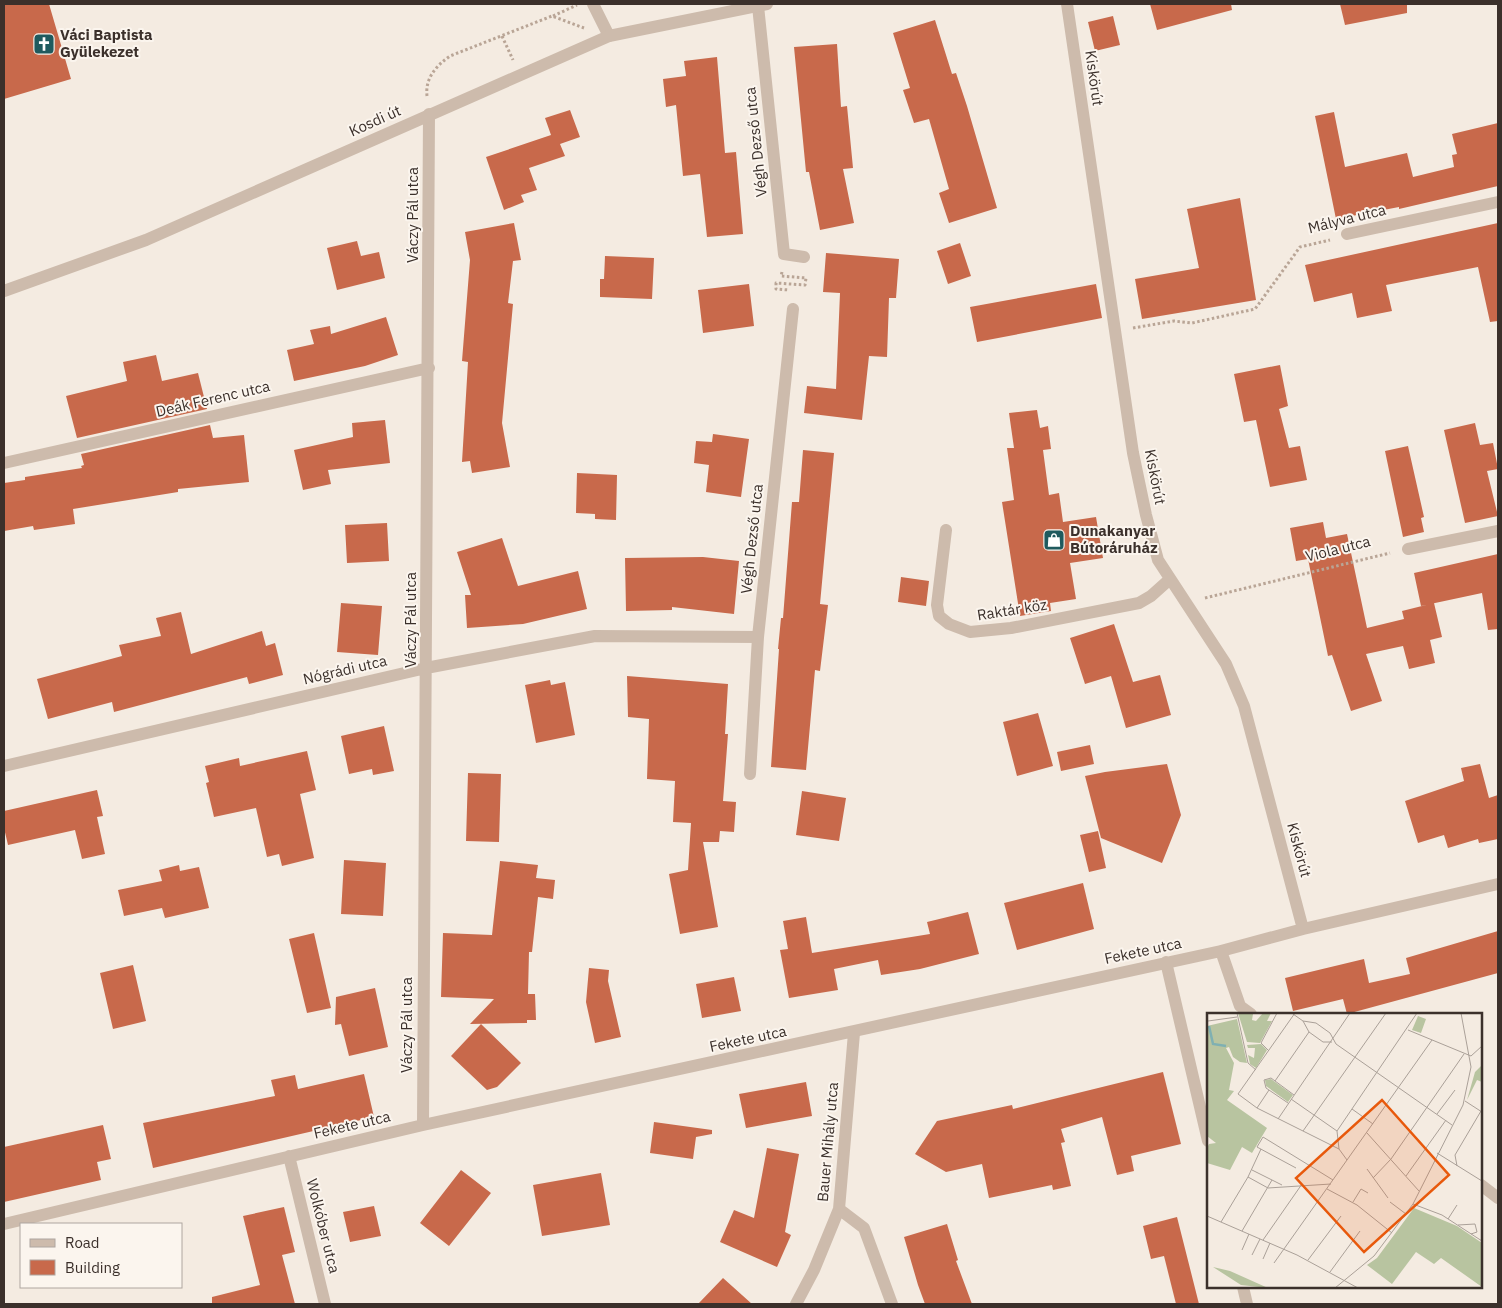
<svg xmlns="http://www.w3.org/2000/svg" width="1502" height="1308" viewBox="0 0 1502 1308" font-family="'IBM Plex Sans',sans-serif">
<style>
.building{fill:#c8694b}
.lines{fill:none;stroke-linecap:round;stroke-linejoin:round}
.path{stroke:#b9a596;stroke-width:3;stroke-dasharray:2.5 2.5;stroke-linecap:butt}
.minor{stroke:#cdbbac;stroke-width:12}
.tertiary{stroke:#cdbbac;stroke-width:12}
.labels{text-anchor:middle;stroke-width:4;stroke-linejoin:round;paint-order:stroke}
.poi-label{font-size:15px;font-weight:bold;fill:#3b302b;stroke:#fbf5ee;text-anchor:start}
.street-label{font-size:15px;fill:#3b302b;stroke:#fbf5ee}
.inset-river{fill:none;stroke:#7fb0b2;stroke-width:2.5}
.inset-road{fill:none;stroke:#aaa098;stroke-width:1}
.view{fill:#e8590c;fill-opacity:0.15;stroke:#e8590c;stroke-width:2.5}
.inset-edge{fill:none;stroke:#3b302b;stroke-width:2.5}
</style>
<rect width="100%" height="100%" fill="#f4ebe1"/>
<path class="building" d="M 4,4 L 49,4 L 71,79 L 4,99 Z
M 1150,4 L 1231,4 L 1232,10 L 1157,30 Z
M 1340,4 L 1407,4 L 1407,13 L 1345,25 Z
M 1113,16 L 1120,45 L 1095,51 L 1088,22 Z
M 935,20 L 952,74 L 956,73 L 967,106 L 997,208 L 949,223 L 939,193 L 949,189 L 929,119 L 914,123 L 903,90 L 910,88 L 893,33 Z
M 837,44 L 841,107 L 847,106 L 853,168 L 843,169 L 854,223 L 820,230 L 809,172 L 806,172 L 794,47 Z
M 717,57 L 725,153 L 736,152 L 743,234 L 707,237 L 700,174 L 683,176 L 676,105 L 666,107 L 663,79 L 686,76 L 684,61 Z
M 570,110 L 580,137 L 560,144 L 565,156 L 529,168 L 537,190 L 521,195 L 524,202 L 504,210 L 486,157 L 551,135 L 545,118 Z
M 1334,112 L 1345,167 L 1407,153 L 1413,177 L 1454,167 L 1452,155 L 1457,154 L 1452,134 L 1498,123 L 1498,186 L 1399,209 L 1399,207 L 1336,219 L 1315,116 Z
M 1240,198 L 1256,300 L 1142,319 L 1135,279 L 1199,268 L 1187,209 Z
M 514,223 L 521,260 L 513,261 L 508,303 L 513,304 L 502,423 L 510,467 L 472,473 L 470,461 L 462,462 L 468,362 L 462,361 L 470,260 L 465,232 Z
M 1498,223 L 1498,321 L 1490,322 L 1478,267 L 1386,285 L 1392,311 L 1357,318 L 1352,293 L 1314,302 L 1305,265 Z
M 357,241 L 361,256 L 379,252 L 385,278 L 337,290 L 327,248 Z
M 960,243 L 971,276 L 948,284 L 937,251 Z
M 826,253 L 899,259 L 896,298 L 889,298 L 887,357 L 869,356 L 862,420 L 804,413 L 807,386 L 836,389 L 840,293 L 823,292 Z
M 605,256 L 654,258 L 652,299 L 600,297 L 600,279 L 604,279 Z
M 749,284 L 754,326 L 703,333 L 698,290 Z
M 1096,284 L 1102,318 L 977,342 L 970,307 Z
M 386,317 L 398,355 L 365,366 L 294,381 L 287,350 L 314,344 L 310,330 L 330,326 L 331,334 Z
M 156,355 L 162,381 L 198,373 L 207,409 L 77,438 L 66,396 L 127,381 L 123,362 Z
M 1280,365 L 1288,406 L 1279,409 L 1289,448 L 1300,446 L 1307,480 L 1270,487 L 1256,420 L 1244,422 L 1234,374 Z
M 1037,410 L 1040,428 L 1048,426 L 1051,449 L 1043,450 L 1049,495 L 1059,493 L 1063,522 L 1096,517 L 1103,558 L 1070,563 L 1076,599 L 1050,603 L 1051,611 L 1020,616 L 1002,502 L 1014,500 L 1007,448 L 1014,448 L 1009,413 Z
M 385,420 L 390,463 L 328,470 L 331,484 L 303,490 L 294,450 L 353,437 L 352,423 Z
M 1475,423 L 1480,445 L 1493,443 L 1498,469 L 1487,471 L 1498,516 L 1465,523 L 1444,430 Z
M 210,425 L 213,438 L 244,435 L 249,482 L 178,489 L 178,492 L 73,509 L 75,524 L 34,530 L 33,526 L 4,531 L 4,483 L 25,480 L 25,477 L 82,468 L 81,466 L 84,465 L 81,454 Z
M 713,434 L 749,439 L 741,497 L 706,492 L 709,465 L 694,463 L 696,441 L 712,442 Z
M 1408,446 L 1424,517 L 1421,518 L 1424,532 L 1403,537 L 1385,451 Z
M 803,450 L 834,453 L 820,604 L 828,605 L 820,671 L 815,670 L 806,770 L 771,767 L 779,649 L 778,649 L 781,618 L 783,618 L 792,502 L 799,502 Z
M 577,473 L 617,475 L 616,520 L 595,519 L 595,514 L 576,513 Z
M 1323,522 L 1326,538 L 1347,534 L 1367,628 L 1404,619 L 1402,611 L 1434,603 L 1442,637 L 1430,640 L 1435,663 L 1409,669 L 1403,646 L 1366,654 L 1382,701 L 1351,711 L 1332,655 L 1328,656 L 1308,559 L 1296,561 L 1290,528 Z
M 387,523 L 389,561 L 347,563 L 345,525 Z
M 502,538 L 518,586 L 578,571 L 587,609 L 523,624 L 467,628 L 465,595 L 471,595 L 457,552 Z
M 1498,554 L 1498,629 L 1488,630 L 1482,593 L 1421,606 L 1414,573 Z
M 703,557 L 739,561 L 734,614 L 672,607 L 672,610 L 626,611 L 625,558 Z
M 901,577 L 929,581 L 926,606 L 898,602 Z
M 341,603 L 382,606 L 378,655 L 337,652 Z
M 181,612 L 191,654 L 262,631 L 266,646 L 275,643 L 283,675 L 249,684 L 247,677 L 114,712 L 112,702 L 48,719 L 37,679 L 122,656 L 119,645 L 161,636 L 156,618 Z
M 1114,624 L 1133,682 L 1160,675 L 1171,715 L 1126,728 L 1111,676 L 1085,684 L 1070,638 Z
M 627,676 L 728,684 L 725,734 L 728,734 L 723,801 L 736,802 L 734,832 L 720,831 L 719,842 L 703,842 L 718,927 L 680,934 L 669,874 L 688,870 L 691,823 L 673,822 L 675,781 L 647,779 L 649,719 L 628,717 Z
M 550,680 L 551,685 L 565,682 L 575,735 L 536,743 L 525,685 Z
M 1038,713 L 1053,766 L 1017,776 L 1003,722 Z
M 384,726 L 394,771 L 373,775 L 372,769 L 349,774 L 341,736 Z
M 1090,745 L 1094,764 L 1061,771 L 1057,752 Z
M 307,751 L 316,790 L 300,794 L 314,858 L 282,866 L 279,854 L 267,857 L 256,808 L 214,817 L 206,783 L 209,782 L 205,766 L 239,758 L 240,766 Z
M 1167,764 L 1181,815 L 1162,863 L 1101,838 L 1085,776 L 1105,772 Z
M 1480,764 L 1489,798 L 1498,795 L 1498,839 L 1479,843 L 1478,839 L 1448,848 L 1444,835 L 1418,843 L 1405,801 L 1464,781 L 1461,768 Z
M 468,773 L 501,774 L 499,842 L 466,841 Z
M 97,790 L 103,816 L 97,817 L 105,854 L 82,859 L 75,830 L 8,845 L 4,828 L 4,811 Z
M 802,791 L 846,798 L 839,841 L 796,835 Z
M 1098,831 L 1106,868 L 1089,872 L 1080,835 Z
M 344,860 L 386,863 L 383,916 L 341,914 Z
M 500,861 L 538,865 L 536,878 L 555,880 L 553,899 L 538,897 L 532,952 L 529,952 L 528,994 L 535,994 L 536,1020 L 527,1020 L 527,1023 L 470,1024 L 494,999 L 441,997 L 443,933 L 492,935 Z
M 179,865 L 180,871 L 199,867 L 209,908 L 165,918 L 162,908 L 124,916 L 118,890 L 162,881 L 159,870 Z
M 1083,883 L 1094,929 L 1017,950 L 1004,903 Z
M 968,912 L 979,954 L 920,969 L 881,975 L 878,960 L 834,969 L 838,990 L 789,998 L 780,950 L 788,949 L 783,921 L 806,917 L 812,953 L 930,934 L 927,922 Z
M 1498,931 L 1498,973 L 1347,1014 L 1343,999 L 1293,1011 L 1285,978 L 1364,959 L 1369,983 L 1410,974 L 1406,958 Z
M 314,933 L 331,1008 L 307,1013 L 289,939 Z
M 133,965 L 146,1021 L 113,1029 L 100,973 Z
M 589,968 L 609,970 L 608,981 L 621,1037 L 595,1043 L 586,1002 Z
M 734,977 L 741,1011 L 702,1018 L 696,984 Z
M 375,988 L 388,1047 L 349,1056 L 341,1024 L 335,1025 L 336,997 Z
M 481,1024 L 521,1063 L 497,1087 L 487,1090 L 451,1056 Z
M 1163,1072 L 1181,1144 L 1131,1156 L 1134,1171 L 1117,1175 L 1102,1117 L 1061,1129 L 1065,1142 L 1061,1143 L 1071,1186 L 1053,1190 L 1052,1185 L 989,1198 L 982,1164 L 946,1172 L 915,1154 L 937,1121 L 1012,1105 L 1013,1109 Z
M 364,1074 L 374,1117 L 153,1168 L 143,1123 L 275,1096 L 271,1080 L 295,1075 L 298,1089 Z
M 806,1082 L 812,1116 L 746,1128 L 739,1094 Z
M 654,1122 L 712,1130 L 712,1134 L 696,1137 L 693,1159 L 650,1153 Z
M 103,1125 L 111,1159 L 97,1162 L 101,1180 L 4,1202 L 4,1147 Z
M 767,1148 L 799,1154 L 785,1232 L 791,1235 L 777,1267 L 720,1242 L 734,1210 L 754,1218 Z
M 461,1170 L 491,1193 L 449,1246 L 420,1223 Z
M 601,1173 L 610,1225 L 542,1236 L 533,1185 Z
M 374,1206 L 381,1236 L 350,1242 L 343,1212 Z
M 284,1207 L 295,1252 L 282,1255 L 295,1304 L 212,1304 L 212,1297 L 260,1285 L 243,1216 Z
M 1177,1217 L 1199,1304 L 1176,1304 L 1164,1256 L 1151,1259 L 1143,1226 Z
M 947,1224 L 958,1260 L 956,1261 L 972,1304 L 925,1304 L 918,1285 L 904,1237 Z
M 723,1278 L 752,1304 L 698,1304 Z"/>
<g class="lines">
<path class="path" d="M 553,16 L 577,5
M 502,36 L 513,60
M 427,96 C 425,78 436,66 450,56 L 552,16 L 584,28
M 782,272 L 781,276 L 806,278 L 805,285 L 776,283 L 776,289 L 789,290
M 1133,328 L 1174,321 L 1192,323 L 1255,309 L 1300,247 L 1330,240
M 1205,598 L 1390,553"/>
<path class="minor" d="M 593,4 L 609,36
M 1067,4 L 1133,453 L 1146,515 L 1158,560 L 1226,664 L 1244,706 L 1303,929
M 758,6 L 784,254 L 804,257
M 1347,234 L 1498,202
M 4,463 L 429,368
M 946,530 L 937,605 L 939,616 L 949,624 L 970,632 L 1011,628 L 1139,603 L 1151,596 L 1170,579
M 1408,549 L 1498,531
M 4,766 L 426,668 L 595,636 L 758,637
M 750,774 L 758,637 L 793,309
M 1221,951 L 1240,1006 L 1251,1014
M 1166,962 L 1208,1141
M 423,1125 L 429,114
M 289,1156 L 325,1304
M 1481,1185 L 1498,1198
M 839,1209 L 864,1228 L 892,1304
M 4,1224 L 423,1125 L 1221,951 L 1303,929 L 1498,884
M 1243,1287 L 1247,1304
M 796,1304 L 814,1270 L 839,1209 L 854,1033"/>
<path class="tertiary" d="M 4,291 L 146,240 L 609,36 L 767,4"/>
</g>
<defs>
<g id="church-square" transform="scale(1.125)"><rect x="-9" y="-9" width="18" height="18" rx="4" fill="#1f5a5e" stroke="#fbf5ee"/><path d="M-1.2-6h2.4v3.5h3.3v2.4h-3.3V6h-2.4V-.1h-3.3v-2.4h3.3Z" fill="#fff"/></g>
<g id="shop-square" transform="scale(1.125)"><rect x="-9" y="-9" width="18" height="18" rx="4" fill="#1f5a5e" stroke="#fbf5ee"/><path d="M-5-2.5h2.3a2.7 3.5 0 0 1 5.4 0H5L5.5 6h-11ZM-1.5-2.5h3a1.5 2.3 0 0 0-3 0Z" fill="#fff"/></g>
</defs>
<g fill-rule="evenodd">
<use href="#church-square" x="44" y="44"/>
<use href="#shop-square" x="1054" y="540"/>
</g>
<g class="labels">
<g class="poi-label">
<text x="60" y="40">Váci Baptista<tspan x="60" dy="17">Gyülekezet</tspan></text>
<text x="1070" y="536">Dunakanyar<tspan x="1070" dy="17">Bútoráruház</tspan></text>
</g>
<g class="street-label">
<text transform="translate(1094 78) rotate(82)" y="5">Kiskörút</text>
<text transform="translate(375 121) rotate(-24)" y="5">Kosdi út</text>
<text transform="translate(756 142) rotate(-96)" y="5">Végh Dezső utca</text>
<text transform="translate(413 215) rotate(-90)" y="5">Váczy Pál utca</text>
<text transform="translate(1347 219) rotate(-14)" y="5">Mályva utca</text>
<text transform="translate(213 399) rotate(-13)" y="5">Deák Ferenc utca</text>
<text transform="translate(1155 477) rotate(79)" y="5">Kiskörút</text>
<text transform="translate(752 539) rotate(-84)" y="5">Végh Dezső utca</text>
<text transform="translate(1338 549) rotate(-14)" y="5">Viola utca</text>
<text transform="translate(1012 610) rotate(-9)" y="5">Raktár köz</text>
<text transform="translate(411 620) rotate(-90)" y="5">Váczy Pál utca</text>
<text transform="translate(345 670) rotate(-13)" y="5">Nógrádi utca</text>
<text transform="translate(1299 850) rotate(75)" y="5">Kiskörút</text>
<text transform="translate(1143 951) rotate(-12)" y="5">Fekete utca</text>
<text transform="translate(407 1025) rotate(-90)" y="5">Váczy Pál utca</text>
<text transform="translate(748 1039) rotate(-12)" y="5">Fekete utca</text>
<text transform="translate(352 1125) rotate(-13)" y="5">Fekete utca</text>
<text transform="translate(828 1142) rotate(-85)" y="5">Bauer Mihály utca</text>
<text transform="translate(323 1226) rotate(76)" y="5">Wolkóber utca</text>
</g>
</g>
<g transform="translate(1207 1013)">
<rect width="275" height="275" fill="#f4ebe1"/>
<path d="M 31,0 L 46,1 L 45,7 L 49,8 L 56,0 L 64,0 L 60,8 L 65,8 L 53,30 L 40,29 ZM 211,3 L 219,6 L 214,20 L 205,17 ZM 30,6 L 40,50 L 33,49 L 26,44 L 22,34 L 19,35 L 27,50 L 22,77 L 27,78 L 20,87 L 60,115 L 45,140 L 35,134 L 23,157 L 0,150 L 0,135 L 2,131 L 9,130 L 0,123 L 0,13 ZM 54,31 L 60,37 L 49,55 L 43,51 L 41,42 L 47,45 L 48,35 L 41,35 L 40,32 ZM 275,52 L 275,69 L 270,67 L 260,87 L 268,59 ZM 64,66 L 86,82 L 81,89 L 59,73 L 58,67 ZM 207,195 L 250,213 L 275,230 L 275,274 L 234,245 L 227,251 L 209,239 L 185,271 L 160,252 L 170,245 ZM 6,254 L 23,258 L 61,275 L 34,272 Z" fill="#b8c4a0"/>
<path class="inset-river" d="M 2,13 L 6,31 L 19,33"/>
<path class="inset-road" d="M 30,0 L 41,50 L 49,57M 88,0 L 31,81 L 50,95 L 132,136M 86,1 L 96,8 L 102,19 L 116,29 L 125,29M 1,8 L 30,4M 96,8 L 109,10 L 123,20 L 129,31 L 245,112M 201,17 L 264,43 L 275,33M 62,38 L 54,30 L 70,0M 57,67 L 64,65 L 87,82M 57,67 L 59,75 L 81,90M 68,68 L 102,19M 84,86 L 130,118M 258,88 L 275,99M 50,95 L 62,77M 145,96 L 166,111M 230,101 L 248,77M 71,106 L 143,0M 96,118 L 179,0M 160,120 L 212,178M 54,136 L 41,164 L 61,175M 230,140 L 275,168M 140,147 L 132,136 L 130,118 L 210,0M 250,153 L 248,142 L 274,98M 89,155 L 50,134 L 56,124 L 126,167M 160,156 L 181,185M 45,157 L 75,172M 199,163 L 239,107M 166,165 L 184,146 L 257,41M 61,175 L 124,171M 120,176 L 150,192 L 185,220M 146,189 L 154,176 L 161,180M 183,189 L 199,201M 206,191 L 235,202 L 275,228M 0,203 L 90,242 L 151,275M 241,206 L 250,192M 14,209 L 41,164M 251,212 L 268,211 L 270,219 L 264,221M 35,218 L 65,167M 56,227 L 95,171M 35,237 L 42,221M 45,242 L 53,226M 56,246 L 63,230M 101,247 L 134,203M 67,250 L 225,27M 123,259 L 153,218M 128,275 L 167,243 L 206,191 L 256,92 L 264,54 L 254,0"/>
<path class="view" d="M 175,87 L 242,162 L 157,239 L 89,165 Z"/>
<rect width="275" height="275" class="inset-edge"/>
</g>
<rect width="1502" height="1308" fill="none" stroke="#3b302b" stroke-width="10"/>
<rect x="20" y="1223" width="162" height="65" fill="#fbf5ee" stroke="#aea6a0"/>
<rect x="30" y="1239" width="25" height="8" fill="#cdbbac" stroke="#aea6a0"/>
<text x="65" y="1248" font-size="15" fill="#3b302b">Road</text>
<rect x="30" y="1260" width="25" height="15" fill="#c8694b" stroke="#aea6a0"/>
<text x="65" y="1273" font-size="15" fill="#3b302b">Building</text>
</svg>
